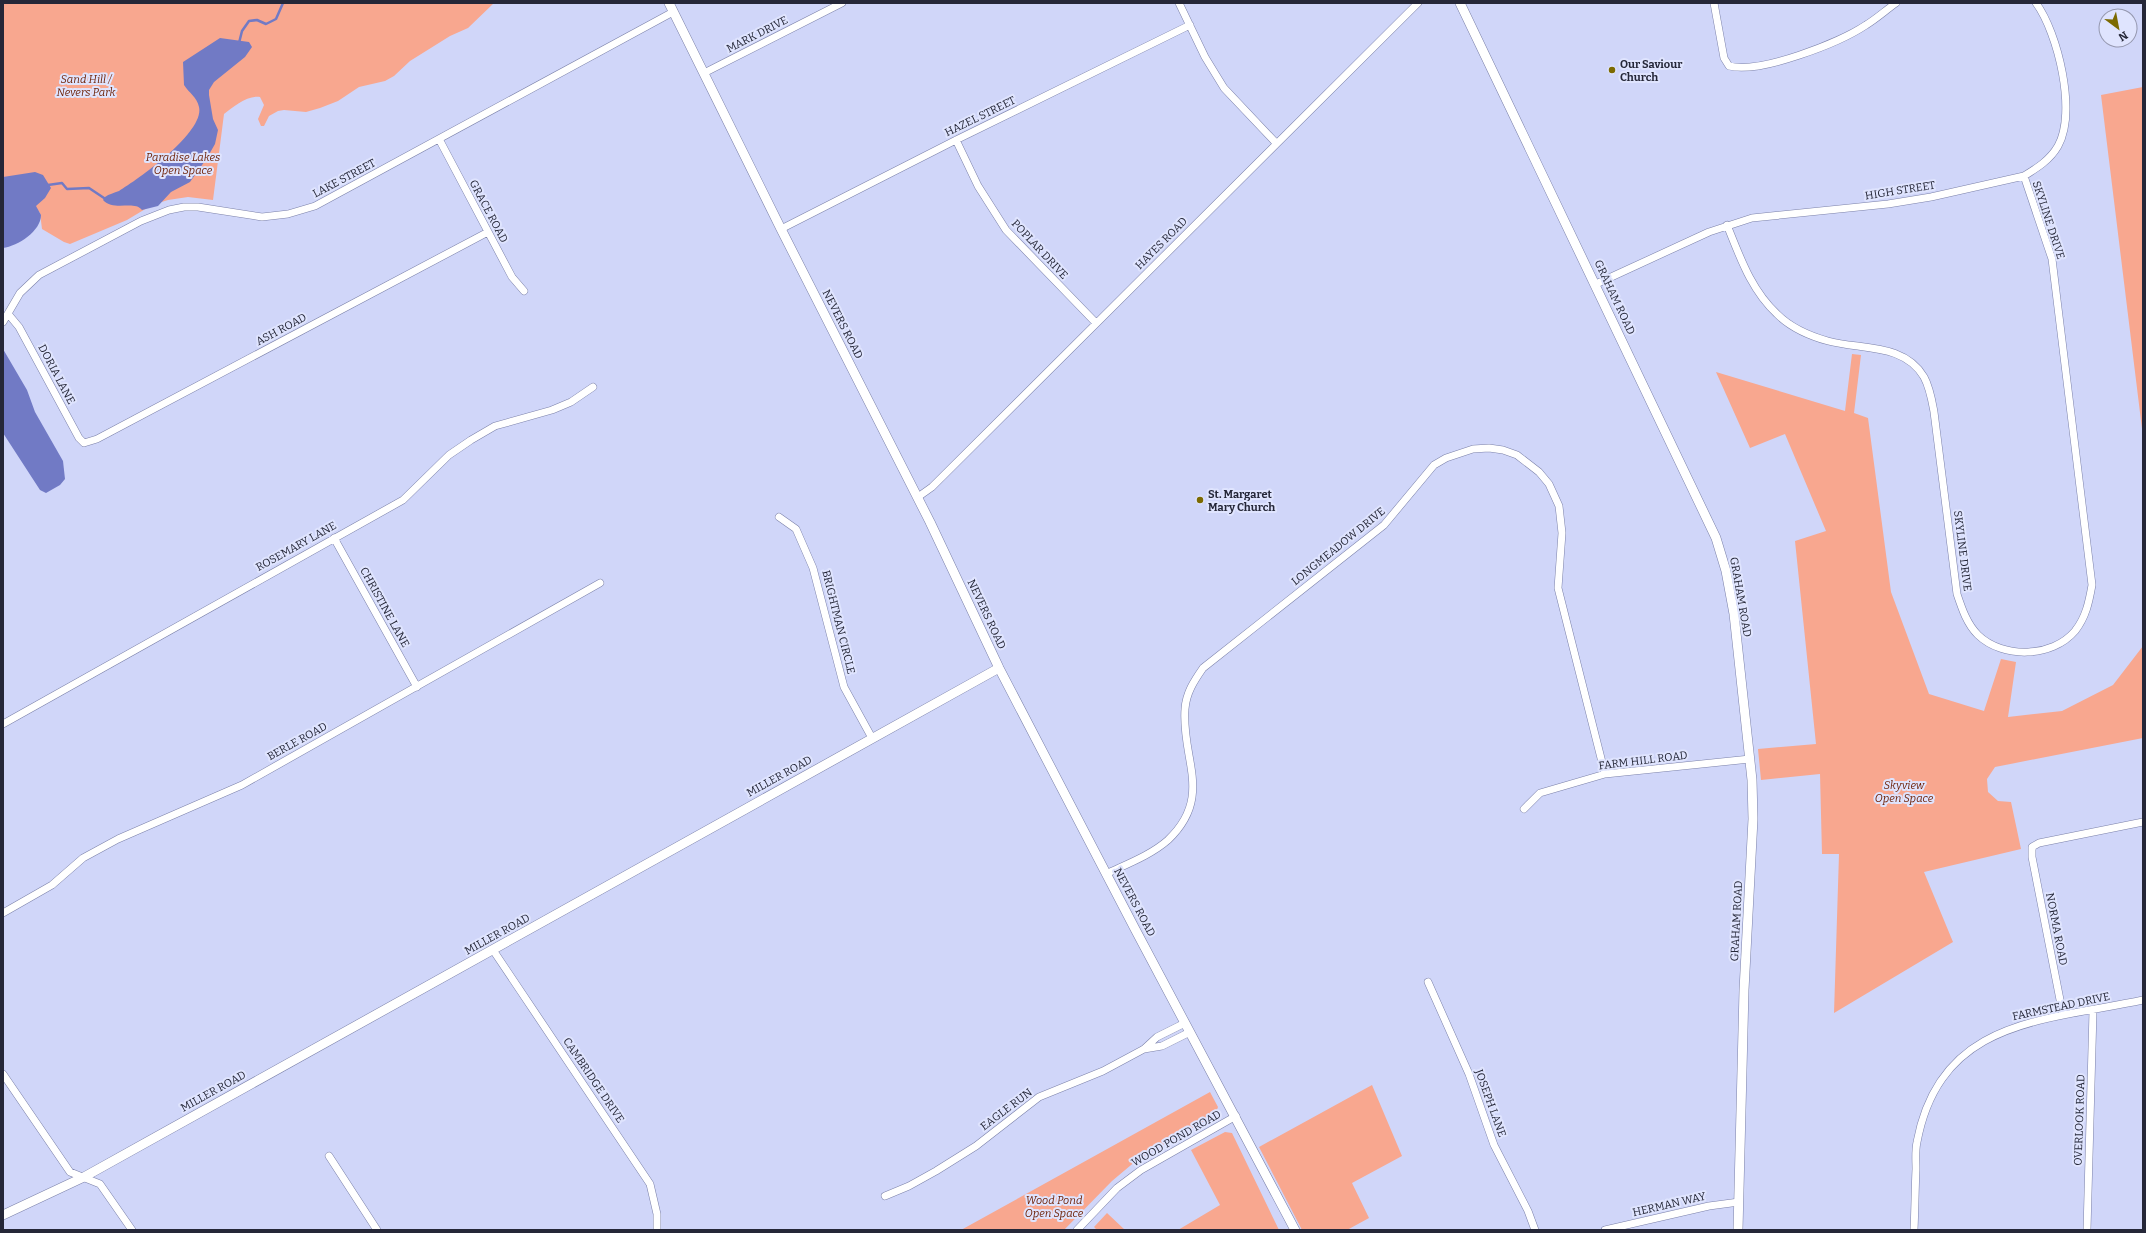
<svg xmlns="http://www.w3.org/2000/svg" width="2146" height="1233" viewBox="0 0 2146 1233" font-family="Bitter,serif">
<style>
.green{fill:#f8a78f}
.water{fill:#717ac5}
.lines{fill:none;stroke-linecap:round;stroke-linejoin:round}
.stream{stroke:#717ac5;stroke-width:2.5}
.minor-casing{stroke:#7b81a9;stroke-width:8}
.tertiary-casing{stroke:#7b81a9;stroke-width:10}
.minor{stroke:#fff;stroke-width:7}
.tertiary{stroke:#fff;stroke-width:9}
.poi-dot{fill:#7c6a01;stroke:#dfe4fe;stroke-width:1.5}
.labels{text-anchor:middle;stroke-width:4;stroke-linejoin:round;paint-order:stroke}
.street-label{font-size:11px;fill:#252738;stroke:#dfe4fe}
.poi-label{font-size:11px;font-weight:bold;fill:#252738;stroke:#dfe4fe;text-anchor:start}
.park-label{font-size:11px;font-style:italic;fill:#6c1f04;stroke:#dfe4fe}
</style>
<rect width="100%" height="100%" fill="#d0d6f9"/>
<path class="green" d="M 3,3 L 494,3 L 468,28 L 450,36 L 410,61 L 394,76 L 385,81 L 359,87 L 338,101 L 320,108 L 306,112 L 284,110 L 278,111 L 269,116 L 264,126 L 261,126 L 258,119 L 264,105 L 260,97 C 248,95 233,107 224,114 L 213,200 L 188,197 L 168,200 L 152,205 L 127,220 L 70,244 L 64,242 L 42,229 L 40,213 L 36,208 L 3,225 Z
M 2143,87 L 2143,437 L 2101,95 Z
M 1852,354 L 1861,355 L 1854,413 L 1868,418 L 1891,592 L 1929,694 L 1984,711 L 2001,659 L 2016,662 L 2008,717 L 2062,711 L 2113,685 L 2143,646 L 2143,738 L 1995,767 L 1987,779 L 1988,792 L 1998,801 L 2011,802 L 2021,849 L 1924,872 L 1953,942 L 1834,1013 L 1839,854 L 1822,854 L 1820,774 L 1761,780 L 1758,749 L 1816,744 L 1795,541 L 1826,531 L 1785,434 L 1750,448 L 1716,372 L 1845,411 Z
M 1372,1085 L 1402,1156 L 1352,1183 L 1369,1218 L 1347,1230 L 1302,1230 L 1259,1147 Z
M 1210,1092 L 1218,1107 L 1215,1115 L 1137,1160 L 1112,1181 L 1064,1230 L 961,1230 Z
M 1225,1132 L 1232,1133 L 1279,1230 L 1178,1230 L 1220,1205 L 1191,1150 Z
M 1107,1213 L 1125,1230 L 1097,1230 L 1094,1227 Z"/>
<path class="water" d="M 220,38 L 249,42 L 252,47 L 245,57 L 214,82 L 209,90 L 209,95 L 213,119 L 218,130 L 215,144 L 207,158 L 190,182 L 171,192 L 158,206 L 142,210 C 134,200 114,212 103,200 L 105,197 C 109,194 114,193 119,191 C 139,179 205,132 199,107 C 197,97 189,93 184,85 L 183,62 Z
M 35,172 L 43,175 L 51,188 L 45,198 L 36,206 L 41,215 C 41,231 18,246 3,248 L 3,177 Z
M 3,349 L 27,390 L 35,412 L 63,461 L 65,479 L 60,485 L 46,493 L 40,490 L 3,433 Z"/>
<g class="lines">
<path class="stream" d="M 239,43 L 242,31 L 249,21 L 257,20 L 266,24 L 276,19 L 283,3
M 48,185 L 62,183 L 67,189 L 89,188 L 107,200"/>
<g class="minor-casing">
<path id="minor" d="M 1179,3 L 1205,57 L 1224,88 L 1276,143
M 1714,3 L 1724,58 L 1729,66 C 1760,74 1839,43 1866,25 C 1876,19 1886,10 1896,3
M 704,73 L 842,3
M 439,139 L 512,277 L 524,291
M 956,140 L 978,186 L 1006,230 L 1096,323
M 1727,225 C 1740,257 1751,290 1777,314 C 1790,327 1810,336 1828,341 C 1861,350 1904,343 1924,377 C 1930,388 1932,401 1934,412 L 1957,594 C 1962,609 1967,624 1978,635 C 2003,659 2052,658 2075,631 C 2086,617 2089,602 2092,585 L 2052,259 L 2024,176
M 781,229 L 956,140 L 1190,25
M 1596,284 L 1709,232 L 1752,218 L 1888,204 L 1931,197 L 2024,176 C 2037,168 2050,160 2058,146 C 2077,112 2058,33 2036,3
M 9,315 L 19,327 L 79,438 L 84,443 L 97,439 L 488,232
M 3,322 L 20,293 L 39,275 L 141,221 L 169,210 L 184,207 L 198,207 L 262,217 L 288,214 L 315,206 L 673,12
M 918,497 L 932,487 L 1418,3
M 779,517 L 796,529 L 813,568 L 844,687 L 872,738
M 334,538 L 417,687
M 3,724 L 403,500 L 449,455 L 471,440 L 495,426 L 552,410 L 571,402 L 593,387
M 1524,809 L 1540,793 L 1605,774 L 1750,759
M 1106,874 C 1127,864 1151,855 1168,840 C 1214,796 1181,759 1185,709 C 1186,693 1194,681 1203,668 L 1384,525 L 1434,465 L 1446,458 L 1473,449 L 1489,448 L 1503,450 L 1517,455 L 1539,472 L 1549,484 L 1559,506 L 1562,533 L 1558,588 L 1605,774
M 3,913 L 52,885 L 83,858 L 118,839 L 242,785 L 600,583
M 493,950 L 650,1184 L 657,1214 L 657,1230
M 1428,982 L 1469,1074 L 1494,1145 L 1528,1211 L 1535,1230
M 2063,1015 L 2032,857 L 2032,847 L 2039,843 L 2143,822
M 1144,1049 L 1162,1046 L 1190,1032
M 3,1074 L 70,1172 L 100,1184 L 132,1230
M 329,1156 L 377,1230
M 885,1196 L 909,1186 L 936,1171 L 976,1146 L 1039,1097 L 1103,1071 L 1144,1049 L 1157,1037 L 1185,1023
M 1077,1230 L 1117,1188 L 1141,1170 L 1236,1116
M 1605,1230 L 1709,1206 L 1739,1202
M 1914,1230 C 1915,1210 1915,1190 1916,1169 C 1916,1161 1915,1151 1917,1142 C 1940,1019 2044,1021 2143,1000
M 2087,1230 L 2093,1011"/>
</g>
<g class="tertiary-casing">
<path id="tertiary" d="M 669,3 L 781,229 L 930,522 L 999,668 L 1135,929 L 1295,1230
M 1460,3 L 1716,538 L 1726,571 L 1734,614 L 1752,780 L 1753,819 L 1744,990 L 1738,1230
M 3,1215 L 84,1177 L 999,668"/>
</g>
<use href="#minor" class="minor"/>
<use href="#tertiary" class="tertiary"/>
</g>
<g class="poi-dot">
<circle cx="1612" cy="70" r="4"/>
<circle cx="1200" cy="500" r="4"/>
</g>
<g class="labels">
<g class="street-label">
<text transform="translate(757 34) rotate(-27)" y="4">MARK DRIVE</text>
<text transform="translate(980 116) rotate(-26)" y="4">HAZEL STREET</text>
<text transform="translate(344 178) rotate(-28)" y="4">LAKE STREET</text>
<text transform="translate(1900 190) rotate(-9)" y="4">HIGH STREET</text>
<text transform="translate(489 211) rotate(62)" y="4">GRACE ROAD</text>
<text transform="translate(2049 220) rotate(72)" y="4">SKYLINE DRIVE</text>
<text transform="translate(1161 243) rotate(-45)" y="4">HAYES ROAD</text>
<text transform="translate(1040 249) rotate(47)" y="4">POPLAR DRIVE</text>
<text transform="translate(1615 297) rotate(65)" y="4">GRAHAM ROAD</text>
<text transform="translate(843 324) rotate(63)" y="4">NEVERS ROAD</text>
<text transform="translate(281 329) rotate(-28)" y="4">ASH ROAD</text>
<text transform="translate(57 374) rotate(62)" y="4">DORIA LANE</text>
<text transform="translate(296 546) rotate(-29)" y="4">ROSEMARY LANE</text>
<text transform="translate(1338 546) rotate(-39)" y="4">LONGMEADOW DRIVE</text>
<text transform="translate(1963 551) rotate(83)" y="4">SKYLINE DRIVE</text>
<text transform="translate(1741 597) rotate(80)" y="4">GRAHAM ROAD</text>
<text transform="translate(385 607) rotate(61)" y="4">CHRISTINE LANE</text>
<text transform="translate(987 614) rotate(65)" y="4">NEVERS ROAD</text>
<text transform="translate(839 622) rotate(76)" y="4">BRIGHTMAN CIRCLE</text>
<text transform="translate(297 741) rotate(-29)" y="4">BERLE ROAD</text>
<text transform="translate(1643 760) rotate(-7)" y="4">FARM HILL ROAD</text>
<text transform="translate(779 776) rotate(-29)" y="4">MILLER ROAD</text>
<text transform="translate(1135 902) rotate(62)" y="4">NEVERS ROAD</text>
<text transform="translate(1736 921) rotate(-87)" y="4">GRAHAM ROAD</text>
<text transform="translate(2057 929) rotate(79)" y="4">NORMA ROAD</text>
<text transform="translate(497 934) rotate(-29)" y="4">MILLER ROAD</text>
<text transform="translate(2061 1006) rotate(-12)" y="4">FARMSTEAD DRIVE</text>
<text transform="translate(594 1080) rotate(56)" y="4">CAMBRIDGE DRIVE</text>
<text transform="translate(213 1091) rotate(-29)" y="4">MILLER ROAD</text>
<text transform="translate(1491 1103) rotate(70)" y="4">JOSEPH LANE</text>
<text transform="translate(1006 1109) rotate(-37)" y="4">EAGLE RUN</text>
<text transform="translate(2079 1120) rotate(-88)" y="4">OVERLOOK ROAD</text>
<text transform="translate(1176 1138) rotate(-30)" y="4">WOOD POND ROAD</text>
<text transform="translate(1669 1204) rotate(-13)" y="4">HERMAN WAY</text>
</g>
<g class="poi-label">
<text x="1620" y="68">Our Saviour<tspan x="1620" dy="13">Church</tspan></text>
<text x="1208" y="498">St. Margaret<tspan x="1208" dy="13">Mary Church</tspan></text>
</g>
<g class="park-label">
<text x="86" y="83">Sand Hill /<tspan x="86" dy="13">Nevers Park</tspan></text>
<text x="183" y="161">Paradise Lakes<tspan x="183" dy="13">Open Space</tspan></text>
<text x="1904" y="789">Skyview<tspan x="1904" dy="13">Open Space</tspan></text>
<text x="1054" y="1204">Wood Pond<tspan x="1054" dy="13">Open Space</tspan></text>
</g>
</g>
<rect width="2146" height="1233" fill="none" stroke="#252738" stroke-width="8"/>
<g transform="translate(2118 28) rotate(148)"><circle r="19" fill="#dfe4fe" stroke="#9598af"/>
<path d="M0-3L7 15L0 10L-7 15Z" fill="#7c6a01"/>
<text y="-6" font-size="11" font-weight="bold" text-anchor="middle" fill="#252738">N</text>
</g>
</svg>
